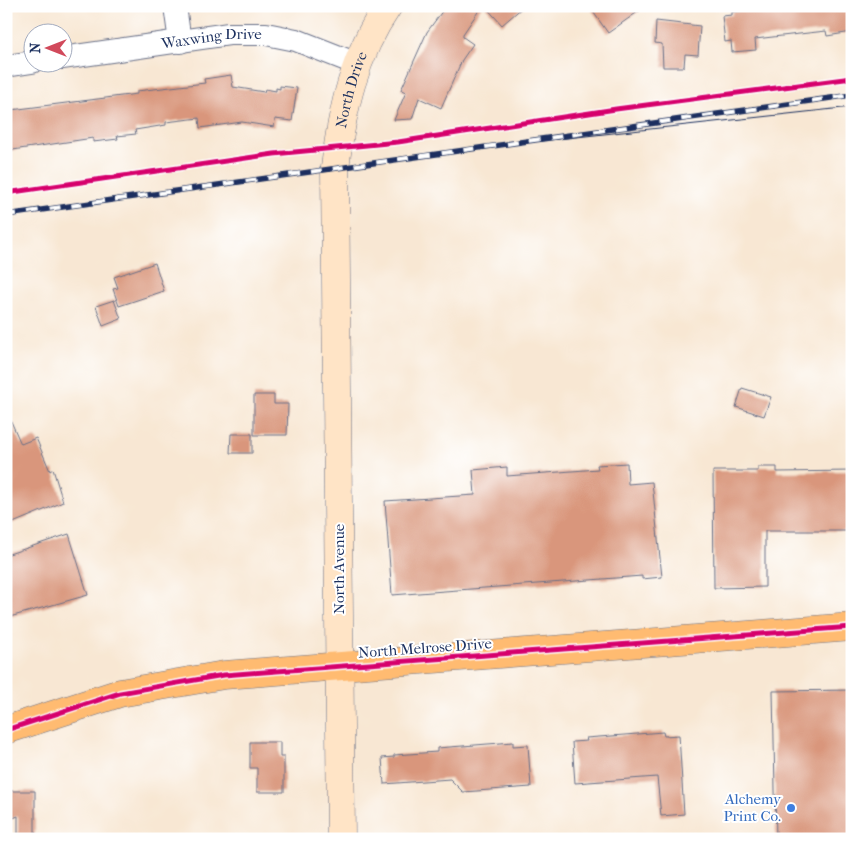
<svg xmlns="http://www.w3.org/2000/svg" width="858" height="845" viewBox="0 0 858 845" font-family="'IM FELL French Canon',serif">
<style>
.building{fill:#d9967b}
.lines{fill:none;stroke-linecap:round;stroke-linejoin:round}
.minor-casing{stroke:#686f87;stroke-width:24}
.secondary-casing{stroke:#686f87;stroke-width:29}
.primary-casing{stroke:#686f87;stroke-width:29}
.minor{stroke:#fff;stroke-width:22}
.secondary{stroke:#ffe4c6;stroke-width:28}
.primary{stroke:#ffbb71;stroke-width:28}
.tram{stroke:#1b2f5e;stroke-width:1}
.rail-casing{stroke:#1b2f5e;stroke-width:5.5}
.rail{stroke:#fff;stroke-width:4;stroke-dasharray:11;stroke-linecap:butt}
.cycleway-casing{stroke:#fff;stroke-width:8}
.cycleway{stroke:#d6006c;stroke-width:5}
.shop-dot{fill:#3f7fe0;stroke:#fff;stroke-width:2}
.labels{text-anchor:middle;stroke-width:4;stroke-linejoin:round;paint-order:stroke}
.street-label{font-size:15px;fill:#1b2f5e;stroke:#fff}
.shop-label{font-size:15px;fill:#366cbe;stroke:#fff;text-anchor:end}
</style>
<rect width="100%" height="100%" fill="#fff"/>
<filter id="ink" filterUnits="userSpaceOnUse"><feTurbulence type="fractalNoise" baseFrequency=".02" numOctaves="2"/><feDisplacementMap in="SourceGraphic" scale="10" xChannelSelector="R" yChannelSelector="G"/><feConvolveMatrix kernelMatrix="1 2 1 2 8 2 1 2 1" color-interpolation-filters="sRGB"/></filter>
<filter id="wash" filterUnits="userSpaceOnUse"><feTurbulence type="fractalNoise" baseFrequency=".0096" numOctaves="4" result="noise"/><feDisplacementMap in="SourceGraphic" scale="20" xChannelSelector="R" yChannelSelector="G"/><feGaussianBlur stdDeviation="1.12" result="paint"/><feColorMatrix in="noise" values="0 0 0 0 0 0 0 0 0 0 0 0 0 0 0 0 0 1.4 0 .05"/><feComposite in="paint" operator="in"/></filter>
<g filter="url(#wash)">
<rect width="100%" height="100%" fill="#f8e7d3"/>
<g id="blocks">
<path class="building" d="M 446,6 L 482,6 L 463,34 L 463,37 L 473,44 L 462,60 L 441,108 L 419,98 L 412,119 L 394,120 L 406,92 L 401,90 L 427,32 Z
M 485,6 L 524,6 L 502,25 Z
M 589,6 L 646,6 L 608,33 Z
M 746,6 L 852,6 L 852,32 L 827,36 L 826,31 L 755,39 L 756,50 L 732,52 L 731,41 L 725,42 L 722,16 L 732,15 L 732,12 L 747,10 Z
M 656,21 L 700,26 L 698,55 L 685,54 L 684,67 L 663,67 L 662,44 L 655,43 Z
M 231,75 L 233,87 L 264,92 L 265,89 L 276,91 L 276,88 L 280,89 L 280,86 L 297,88 L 292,121 L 275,119 L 274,127 L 242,122 L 200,128 L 199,118 L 166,122 L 166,125 L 135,130 L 136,134 L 117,136 L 118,139 L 93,142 L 93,138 L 6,151 L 6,112 L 11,110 L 137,94 L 137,91 L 205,83 L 204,79 Z
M 155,263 L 164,291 L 119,306 L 113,289 L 118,288 L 114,277 Z
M 114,300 L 121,319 L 103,326 L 96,306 Z
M 742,388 L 771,397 L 764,416 L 736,407 Z
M 254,395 L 274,395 L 274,404 L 288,404 L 287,435 L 254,435 Z
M 6,410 L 21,444 L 36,438 L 50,471 L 53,469 L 63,502 L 6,526 Z
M 231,434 L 252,434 L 252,453 L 230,453 Z
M 627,463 L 628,484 L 652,482 L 662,577 L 642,579 L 642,576 L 392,595 L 385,501 L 475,495 L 473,470 L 507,467 L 507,476 L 598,469 L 597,465 Z
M 758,467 L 777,467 L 777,472 L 852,471 L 852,531 L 765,531 L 765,587 L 714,588 L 713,471 L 758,471 Z
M 69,534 L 88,595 L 6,618 L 6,555 Z
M 852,690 L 852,839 L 776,839 L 773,691 Z
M 663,732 L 664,736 L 679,735 L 684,814 L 661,816 L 657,777 L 575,783 L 572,742 L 587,741 L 586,738 Z
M 250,742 L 280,742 L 280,757 L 284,757 L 284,792 L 257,792 L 257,768 L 250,768 Z
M 513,742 L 513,746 L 528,745 L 531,787 L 463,792 L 450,779 L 384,784 L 382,758 L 394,757 L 394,755 L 437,752 L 437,748 Z
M 6,791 L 35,791 L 35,839 L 18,839 L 18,816 L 6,821 Z"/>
</g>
</g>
<g filter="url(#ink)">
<use href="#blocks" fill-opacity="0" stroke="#686f87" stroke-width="1"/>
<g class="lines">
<g class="minor-casing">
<g id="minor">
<path d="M 175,6 L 180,42"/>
<path id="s1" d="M 62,58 L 229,34 L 266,34 L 296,40 L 357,64"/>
<path d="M 6,66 L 32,62"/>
</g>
</g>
<g class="secondary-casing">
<g id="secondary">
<path id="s2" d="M 341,839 L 335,168 C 342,110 354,55 388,6"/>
</g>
</g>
<g class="primary-casing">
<path id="primary" d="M 6,730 L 120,693 L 224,675 L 852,627"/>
</g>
<use href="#minor" class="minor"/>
<use href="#secondary" class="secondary"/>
<use href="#primary" class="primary"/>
<path class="tram" d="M 485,147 L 852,107"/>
<g class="rail-casing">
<path id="rail" d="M 6,215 L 852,95"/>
</g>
<use href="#rail" class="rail"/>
<g class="cycleway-casing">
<path id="cycleway" d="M 6,193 L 274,154 L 398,142 L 616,109 L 852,78
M 6,730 L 120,693 L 224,675 L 852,627"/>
</g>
<use href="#cycleway" class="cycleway"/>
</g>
</g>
<circle class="shop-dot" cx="791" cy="808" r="5"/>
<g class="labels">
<g class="street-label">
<text dy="5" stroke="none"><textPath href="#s1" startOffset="151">Waxwing Drive</textPath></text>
<text dy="5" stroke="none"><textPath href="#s2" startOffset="751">North Drive</textPath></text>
<text transform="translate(339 569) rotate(-90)" y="5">North Avenue</text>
<text transform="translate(425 648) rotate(-4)" y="5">North Melrose Drive</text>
</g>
<g class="shop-label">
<text x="781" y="804">Alchemy<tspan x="781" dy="17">Print Co.</tspan></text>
</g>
</g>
<rect width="858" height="845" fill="none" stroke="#fff" stroke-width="25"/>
<g transform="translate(48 48) rotate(270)"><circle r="24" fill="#ffffff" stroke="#a4acbf"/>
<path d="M0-4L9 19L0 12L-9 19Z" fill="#d1495b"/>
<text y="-8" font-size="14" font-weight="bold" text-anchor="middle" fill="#1b2f5e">N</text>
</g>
</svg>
